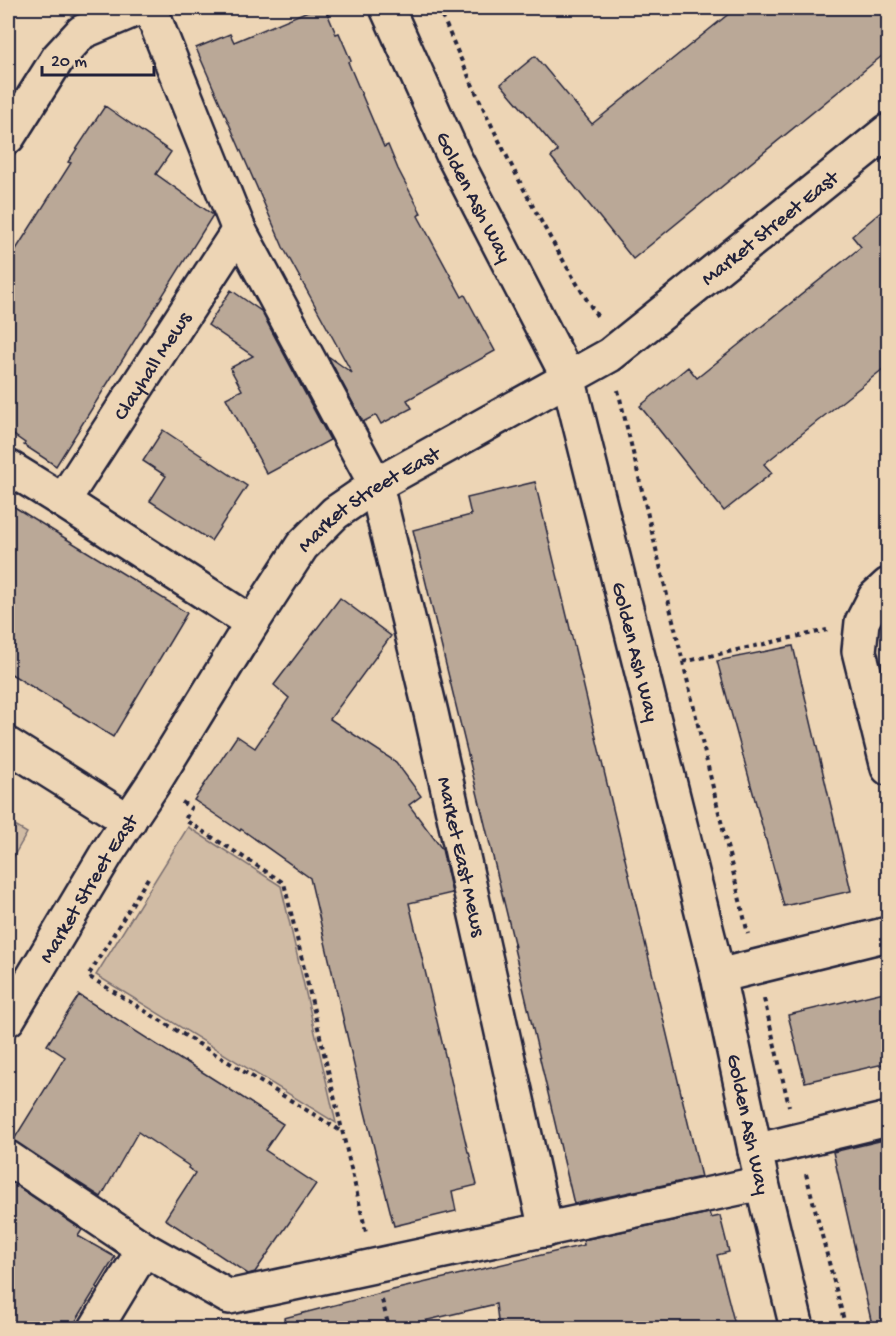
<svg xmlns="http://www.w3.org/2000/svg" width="896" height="1336" viewBox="0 0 896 1336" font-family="'Gochi Hand',sans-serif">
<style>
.green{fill:#d0bba4;stroke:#796e70;stroke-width:1.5}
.building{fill:#baa897;stroke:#22223b;stroke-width:1.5}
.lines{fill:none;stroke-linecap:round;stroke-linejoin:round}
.minor-casing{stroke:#22223b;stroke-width:38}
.path{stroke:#22223b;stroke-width:4;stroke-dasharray:4.5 4.5;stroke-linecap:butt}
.minor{stroke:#edd5b5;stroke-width:33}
.labels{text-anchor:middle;stroke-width:5;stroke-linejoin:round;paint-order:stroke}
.street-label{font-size:21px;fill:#22223b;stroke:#edd5b5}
</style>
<rect width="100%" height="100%" fill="#edd5b5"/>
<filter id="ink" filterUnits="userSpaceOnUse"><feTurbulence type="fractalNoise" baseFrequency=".0167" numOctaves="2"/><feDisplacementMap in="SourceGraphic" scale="12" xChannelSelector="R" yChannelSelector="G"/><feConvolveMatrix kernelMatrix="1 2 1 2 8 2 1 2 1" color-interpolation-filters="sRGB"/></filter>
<g filter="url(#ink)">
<path class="green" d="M 8,822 L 27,833 L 8,866 Z
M 188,827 L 281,886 L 336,1123 L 96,975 Z"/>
<path class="building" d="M 315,8 L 325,8 L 336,34 L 339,33 L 351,61 L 348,62 L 384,147 L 388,145 L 398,169 L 421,213 L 418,216 L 462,297 L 465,295 L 495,351 L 407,400 L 412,408 L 381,424 L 376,415 L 363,422 L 328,356 L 352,373 L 283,247 L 196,48 L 230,34 L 234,42 Z
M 736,8 L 888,8 L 888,51 L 633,259 L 551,157 L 558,151 L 501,84 L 535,56 L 592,124 Z
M 105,106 L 171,152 L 156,174 L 213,215 L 56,466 L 24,445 L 25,443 L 8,431 L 8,262 L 71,163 L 68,162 Z
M 888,206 L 888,365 L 764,464 L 772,473 L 724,511 L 640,406 L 688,367 L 697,378 L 861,247 L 852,236 Z
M 231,290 L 261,311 L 330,440 L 267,474 L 226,398 L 242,390 L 230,368 L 253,356 L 208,325 Z
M 163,430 L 247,486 L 211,541 L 150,501 L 166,476 L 143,461 Z
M 535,482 L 701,1177 L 574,1204 L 513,944 L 515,947 L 413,530 L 471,515 L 467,498 Z
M 8,503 L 187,613 L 113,737 L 8,672 Z
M 340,598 L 391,636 L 330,719 L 396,762 L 421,796 L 409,805 L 442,849 L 452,893 L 409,903 L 468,1152 L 469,1152 L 477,1185 L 452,1191 L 456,1211 L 394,1226 L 365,1112 L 310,878 L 241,829 L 240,831 L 194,800 L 237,736 L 255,748 L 289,698 L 274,685 Z
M 793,646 L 851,891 L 784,906 L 717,661 Z
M 888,991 L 888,1063 L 805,1082 L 788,1015 Z
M 79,995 L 184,1062 L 185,1061 L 237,1094 L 283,1124 L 265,1150 L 316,1184 L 255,1272 L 248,1274 L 165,1219 L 195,1173 L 188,1168 L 189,1166 L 138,1132 L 101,1197 L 13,1141 L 65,1057 L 47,1045 Z
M 888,1139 L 888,1329 L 873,1329 L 833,1152 Z
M 8,1180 L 82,1230 L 78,1236 L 115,1257 L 71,1329 L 8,1329 Z
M 709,1213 L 711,1218 L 720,1216 L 729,1252 L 717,1255 L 736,1329 L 499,1329 L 496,1304 L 390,1329 L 286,1329 L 284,1318 L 393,1290 L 584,1245 L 583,1240 Z"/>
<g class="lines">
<g class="minor-casing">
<g id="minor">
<path id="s1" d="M 150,8 L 239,230 L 376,485 L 431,713 L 546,1230"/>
<path id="s2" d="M 387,8 L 454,157 L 568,377 L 718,976 L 762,1183 L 797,1328"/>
<path d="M 8,137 L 58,58 L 82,32 L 139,8"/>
<path d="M 8,467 L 63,501 L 252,623"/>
<path id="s3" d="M 63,501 L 239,230"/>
<path d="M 888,585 L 875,597 L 862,622 L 859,651 L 888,768"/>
<path d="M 8,745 L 129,821"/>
<path d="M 718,976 L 888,934"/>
<path id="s4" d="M 8,1019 L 107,853 L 153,784 L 252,623 L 302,546 L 335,513 L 376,485 L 610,355 L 888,131"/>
<path d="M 755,1151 L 888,1119"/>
<path d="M 8,1158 L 144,1249 L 229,1297 L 762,1183"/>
<path d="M 96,1328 L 144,1249"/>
</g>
</g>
<path class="path" d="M 439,8 C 482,112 538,224 599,319
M 618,390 L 748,934
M 683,662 L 827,630
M 182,802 L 191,808 L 185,820 L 284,883 L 366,1232
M 148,878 L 88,976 L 344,1133
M 8,933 L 11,935
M 764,999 L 789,1106
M 806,1174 L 846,1328
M 382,1300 L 389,1328"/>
<use href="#minor" class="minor"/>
</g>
</g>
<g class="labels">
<g class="street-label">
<text dy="7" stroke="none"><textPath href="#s2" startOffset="208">Golden Ash Way</textPath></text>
<text dy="7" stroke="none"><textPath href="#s4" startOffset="1125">Market Street East</textPath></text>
<text dy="7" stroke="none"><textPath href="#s3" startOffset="162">Clayhall Mews</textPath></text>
<text dy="7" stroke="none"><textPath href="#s4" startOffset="639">Market Street East</textPath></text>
<text dy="7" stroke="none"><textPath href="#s2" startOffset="694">Golden Ash Way</textPath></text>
<text dy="7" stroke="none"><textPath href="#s1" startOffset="910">Market East Mews</textPath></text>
<text dy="7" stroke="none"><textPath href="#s4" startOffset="153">Market Street East</textPath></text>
<text dy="7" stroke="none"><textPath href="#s2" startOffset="1180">Golden Ash Way</textPath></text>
</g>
</g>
<rect width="896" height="1336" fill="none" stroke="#edd5b5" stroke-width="30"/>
<rect x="15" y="15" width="866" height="1306" fill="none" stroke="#22223b" stroke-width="2" filter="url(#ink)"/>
<path d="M42 66v9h112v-9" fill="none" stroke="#22223b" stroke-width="3"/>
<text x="51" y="66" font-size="18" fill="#22223b" stroke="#edd5b5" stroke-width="4.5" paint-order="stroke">20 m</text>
</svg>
